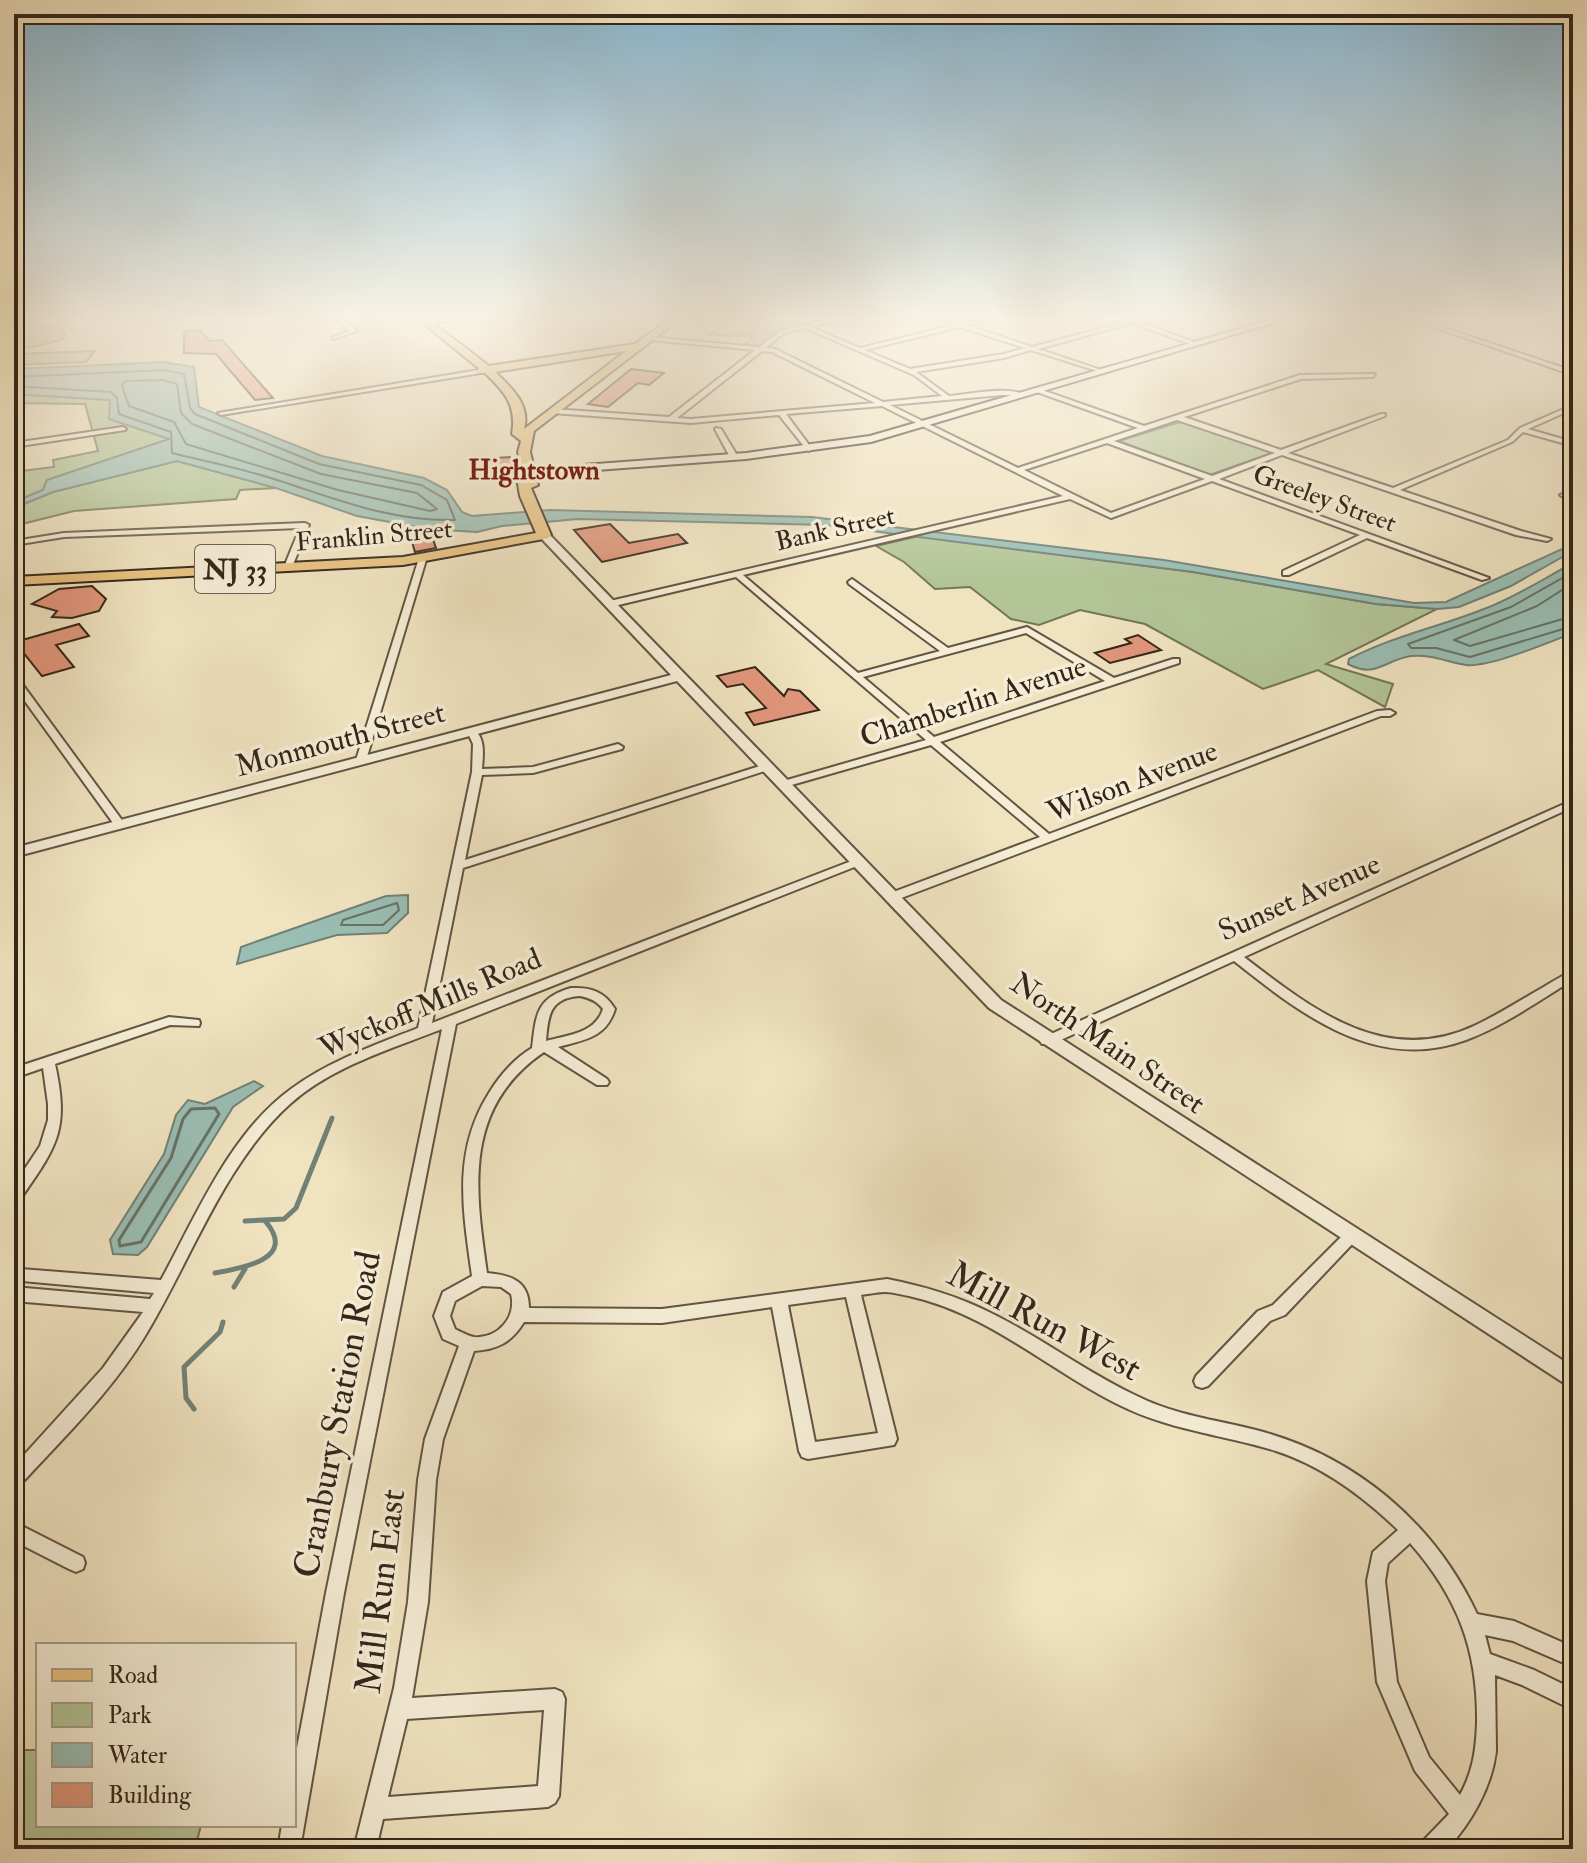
<svg xmlns="http://www.w3.org/2000/svg" width="1587" height="1863" viewBox="0 0 1587 1863" font-family="'IM FELL Double Pica',serif">
<style>
.green{fill:#b3c597;stroke:#737658;stroke-width:2}
.water{fill:#9abeb4;stroke:#718176;stroke-width:2}
.lines{fill:none;stroke-linecap:round;stroke-linejoin:round}
.shore-far1{stroke:#667266;stroke-width:2}
.shore{stroke:#667266;stroke-width:3}
.stream{stroke:#718176;stroke-width:5}
.building{fill:#e2977c;stroke:#332619;stroke-width:2}
.minor-casing{stroke:#625543;stroke-width:4}
.tertiary-casing{stroke:#625543;stroke-width:4}
.secondary-casing{stroke:#332619;stroke-width:4}
.primary-casing{stroke:#332619;stroke-width:4}
.minor{fill:#f5edd6;fill-rule:evenodd}
.tertiary{fill:#f5edd6;fill-rule:evenodd}
.secondary{fill:#f5edd6;fill-rule:evenodd}
.primary{fill:#e8c280;fill-rule:evenodd}
.labels{text-anchor:middle;stroke-width:7;stroke-linejoin:round;paint-order:stroke}
.far-street-label{font-size:26px;fill:#332619;stroke:#f5edd6}
.far-quarter-label{font-size:28px;font-weight:bold;fill:#7a1f14;stroke:#f5edd6}
.shield{fill:#f5edd6;stroke:#6d6252;stroke-width:2}
.shield-label{font-size:28px;font-weight:bold;fill:#332619}
.street-label{font-size:30px;fill:#332619;stroke:#f5edd6}
.near-street-label{font-size:36px;fill:#332619;stroke:#f5edd6}
</style>
<rect width="100%" height="100%" fill="#f0e3c0"/>
<filter id="stains"><feTurbulence type="fractalNoise" baseFrequency=".0025" numOctaves="4"/><feColorMatrix values="0 0 0 0 .2 0 0 0 0 .09 0 0 0 0 .02 0 0 0 .5 -.17"/></filter>
<radialGradient id="worn" r=".72"><stop offset=".6" stop-color="#630" stop-opacity="0"/><stop offset="1" stop-color="#630" stop-opacity=".3"/></radialGradient>
<path class="green" d="M 730,319 L 803,319 L 798,326 L 783,330 L 761,347 L 744,345 L 754,336 L 710,335 Z
M 58,327 L 65,334 L 62,340 L 14,351 L 14,328 Z
M 95,351 L 86,362 L 14,365 L 14,354 Z
M 14,394 L 110,400 L 170,439 L 47,480 L 43,490 L 14,502 L 14,472 L 54,467 L 53,460 L 98,451 L 85,404 L 14,403 Z
M 1180,422 L 1187,423 L 1272,453 L 1209,475 L 1119,441 Z
M 177,461 L 276,488 L 240,490 L 236,499 L 74,511 L 14,526 L 14,508 L 53,492 Z
M 919,536 L 1193,572 L 1376,604 L 1437,609 L 1326,664 L 1393,684 L 1385,707 L 1318,670 L 1263,689 L 1145,624 L 1080,610 L 1039,625 L 1011,619 L 970,587 L 935,589 L 904,562 L 876,546 Z
M 14,1750 L 38,1750 L 38,1825 L 201,1825 L 195,1849 L 14,1849 Z"/>
<path class="water" d="M 164,362 L 194,367 L 199,407 L 322,456 L 424,478 L 447,490 L 462,512 L 472,516 L 550,510 L 812,517 L 1164,560 L 1414,603 L 1446,602 L 1573,544 L 1573,551 L 1511,586 L 1459,607 L 1437,609 L 1376,604 L 1193,572 L 825,525 L 578,519 L 502,526 L 477,532 L 428,529 L 357,516 L 276,488 L 177,461 L 53,492 L 14,508 L 14,502 L 43,490 L 47,480 L 169,439 L 109,419 L 110,400 L 14,394 L 14,369 Z
M 1573,563 L 1573,633 C 1549,642 1489,668 1466,665 C 1447,662 1431,654 1411,656 C 1384,660 1376,679 1348,664 L 1349,659 C 1393,636 1439,627 1484,609 C 1516,597 1543,579 1573,563 Z
M 408,895 L 408,913 L 387,933 L 337,935 L 237,964 L 241,947 L 386,896 Z
M 254,1081 L 263,1086 L 233,1107 L 147,1247 L 138,1255 L 113,1254 L 110,1240 L 164,1154 L 176,1115 L 188,1100 L 205,1104 Z"/>
<g class="lines">
<path class="shore-far1" d="M 14,377 L 164,370 L 184,374 L 190,408 L 195,414 L 319,464 L 421,485 L 447,500 L 455,520 C 393,522 339,500 280,481 C 245,469 208,462 172,453 L 171,432 L 119,414 L 117,398 L 111,392 L 14,386
M 163,380 L 177,384 L 181,413 L 192,424 L 321,474 L 417,493 L 437,509 L 430,511 L 338,490 L 186,444 L 174,422 L 129,406 L 122,386 L 125,381 Z
M 1573,572 L 1511,607 L 1408,644 L 1411,648 L 1436,648 L 1470,657 L 1573,626
M 1573,583 L 1537,606 L 1454,640 L 1470,646 L 1573,616
M 397,903 L 399,910 L 383,925 L 341,925 L 343,920 Z"/>
<path class="shore" d="M 215,1108 L 219,1114 L 141,1242 L 120,1246 L 119,1240 L 171,1158 L 183,1119 L 191,1109 Z"/>
<path class="stream" d="M 245,1221 L 284,1219 L 296,1208 L 332,1118
M 215,1273 C 243,1268 297,1259 266,1222
M 234,1287 L 245,1269
M 194,1409 L 186,1398 L 184,1367 L 220,1332 L 223,1322"/>
</g>
<path class="building" d="M 199,330 L 210,341 L 222,340 L 273,398 L 255,400 L 216,354 L 184,353 L 184,332 Z
M 631,369 L 664,373 L 649,385 L 638,383 L 608,407 L 588,404 Z
M 510,457 L 512,474 L 486,476 L 483,459 Z
M 610,524 L 629,543 L 678,534 L 687,543 L 602,562 L 574,530 Z
M 431,533 L 436,548 L 415,552 L 412,542 L 417,541 L 414,535 Z
M 92,586 L 106,599 L 99,611 L 72,618 L 52,617 L 57,611 L 32,604 L 59,589 Z
M 79,624 L 89,636 L 56,645 L 74,667 L 42,676 L 15,642 Z
M 1138,635 L 1161,650 L 1110,663 L 1095,653 L 1131,643 L 1125,639 Z
M 755,667 L 784,696 L 788,689 L 800,691 L 819,710 L 754,725 L 746,713 L 766,708 L 743,684 L 727,687 L 717,676 Z"/>
<g class="lines">
<g class="minor-casing">
<path id="minor" d="M 336,319 L 342,319 L 357,331 L 333,339 L 333,337 L 350,331 Z
M 447,319 L 458,319 L 428,325 L 425,323 Z
M 830,319 L 838,319 L 811,327 L 860,348 L 954,325 L 940,319 L 961,323 L 987,319 L 967,325 L 1032,347 L 1137,319 L 1145,319 L 1138,322 L 1197,343 L 1197,345 L 1193,345 L 1132,323 L 1038,349 L 1104,371 L 1104,373 L 1031,350 L 1004,358 L 916,372 L 949,396 C 974,394 1004,386 1027,395 L 1026,396 L 1002,395 L 890,405 L 1018,468 L 1138,428 L 1037,392 L 1036,391 L 1039,389 L 1144,426 L 1300,375 L 1375,374 L 1373,377 L 1301,379 L 1184,417 L 1281,450 L 1381,414 L 1385,414 L 1385,416 L 1288,453 L 1393,488 L 1508,440 L 1520,428 L 1573,405 L 1573,409 L 1528,429 L 1573,442 L 1573,446 L 1523,432 L 1512,442 L 1400,490 L 1521,531 L 1551,539 L 1547,541 L 1516,535 L 1282,455 L 1219,479 L 1489,578 L 1482,580 L 1367,538 L 1289,575 L 1283,575 L 1283,571 L 1360,535 L 1212,481 L 1111,518 L 1070,499 L 743,575 L 858,673 L 940,651 L 849,584 L 848,582 L 852,579 L 948,648 L 1027,627 L 1114,678 L 1173,659 L 1179,659 L 1179,663 L 940,742 L 1049,834 L 1377,711 L 1390,710 L 1395,713 L 1390,716 L 1381,716 L 896,900 L 888,900 L 886,897 L 888,894 L 1040,837 L 931,745 L 788,786 L 780,786 L 779,784 L 780,782 L 926,740 L 736,577 L 610,607 L 606,604 L 610,601 L 1063,496 L 882,406 L 786,414 L 812,449 L 809,451 L 807,450 L 779,415 L 691,423 L 552,413 L 549,411 L 552,409 L 669,417 L 755,350 L 650,340 L 648,337 L 759,347 L 780,331 ZM 960,327 L 1025,348 L 1004,354 L 910,369 L 865,350 ZM 805,328 L 914,375 L 942,396 L 883,402 L 775,349 L 766,348 L 784,333 ZM 762,351 L 772,352 L 875,403 L 691,419 L 677,418 ZM 1177,420 L 1275,453 L 1212,476 L 1114,441 ZM 1107,443 L 1205,479 L 1111,513 L 1024,470 ZM 1026,633 L 1105,681 L 934,737 L 863,677 Z
M 1411,319 L 1418,319 L 1573,371 L 1573,375 Z
M 479,370 L 481,373 L 221,415 L 218,413 Z
M 123,427 L 126,429 L 125,430 L 14,447 L 14,443 Z
M 716,428 L 721,429 L 738,457 L 736,458 L 730,457 L 715,429 Z
M 1573,489 L 1573,494 L 1569,495 L 1573,498 L 1573,503 L 1560,495 Z
M 305,523 L 309,525 L 292,567 L 288,569 L 284,567 L 300,528 L 64,537 L 14,545 L 14,541 L 64,533 Z
M 419,558 L 426,560 L 366,760 L 361,763 L 357,762 L 356,760 Z
M 14,676 L 17,677 L 124,823 L 125,825 L 124,827 L 116,827 L 14,686 Z
M 472,728 C 486,737 483,754 482,769 L 533,767 L 618,744 L 623,747 L 622,749 L 533,773 L 482,775 L 465,860 L 763,765 L 771,765 L 772,767 L 771,769 L 463,868 L 432,1023 L 854,860 L 862,860 L 864,862 L 862,864 L 456,1024 L 344,1593 L 300,1849 L 278,1849 L 282,1825 L 294,1825 L 294,1764 L 326,1593 L 442,1029 C 391,1049 331,1067 290,1104 C 225,1162 190,1262 145,1336 C 112,1391 64,1437 20,1485 L 14,1487 L 14,1466 L 103,1368 L 143,1312 L 14,1301 L 14,1287 L 150,1299 L 154,1293 L 22,1281 L 14,1284 L 14,1271 L 21,1269 L 161,1280 C 196,1216 230,1133 291,1089 C 329,1061 375,1045 418,1028 L 472,772 L 473,744 L 467,731 Z
M 1573,800 L 1573,807 L 1244,957 C 1313,1010 1386,1068 1476,1025 C 1497,1015 1516,1003 1535,992 C 1548,985 1560,976 1573,971 L 1573,980 C 1538,1001 1504,1026 1466,1040 C 1375,1073 1301,1014 1234,961 L 1052,1044 L 1042,1044 L 1040,1041 L 1042,1038 Z
M 571,988 C 591,987 605,992 615,1009 C 606,1038 584,1040 558,1047 L 607,1079 L 609,1082 L 607,1085 L 597,1085 L 544,1052 C 463,1107 475,1189 487,1273 C 511,1275 529,1281 529,1308 L 662,1309 L 887,1279 C 923,1286 957,1296 991,1313 C 1042,1338 1087,1373 1139,1397 C 1175,1415 1217,1420 1256,1430 C 1354,1455 1434,1522 1477,1614 L 1514,1621 L 1573,1647 L 1573,1667 L 1513,1641 L 1485,1635 L 1490,1654 L 1534,1670 L 1573,1689 L 1573,1710 L 1522,1685 L 1495,1675 L 1496,1751 C 1492,1787 1471,1823 1447,1849 L 1420,1849 L 1423,1841 L 1449,1814 L 1415,1771 L 1377,1682 L 1367,1581 L 1373,1552 L 1398,1530 C 1363,1496 1322,1466 1276,1451 C 1228,1436 1177,1431 1130,1410 C 1055,1376 992,1314 909,1296 C 902,1295 893,1292 885,1292 C 878,1292 869,1294 861,1295 L 897,1439 L 894,1445 L 808,1459 L 802,1457 L 799,1451 L 772,1307 L 662,1323 L 524,1322 C 512,1342 497,1350 474,1351 L 443,1439 L 436,1480 L 428,1602 L 412,1698 L 555,1689 L 562,1692 L 565,1699 L 559,1796 L 555,1803 L 548,1807 L 383,1819 L 376,1849 L 354,1849 L 394,1688 L 408,1602 L 418,1480 L 425,1439 L 459,1346 L 443,1339 L 434,1316 L 443,1292 L 472,1276 C 463,1211 452,1152 489,1093 C 500,1075 514,1059 532,1048 C 536,1015 536,998 571,988 ZM 580,996 C 590,998 597,1001 603,1009 C 595,1034 567,1035 546,1041 C 548,1015 550,998 580,996 ZM 482,1286 L 501,1287 L 511,1294 C 517,1317 498,1339 474,1337 C 468,1336 461,1332 455,1329 L 450,1316 L 455,1301 ZM 846,1297 L 878,1433 L 815,1442 L 788,1305 ZM 1410,1543 C 1458,1598 1478,1650 1477,1723 C 1476,1750 1473,1771 1460,1795 L 1429,1757 L 1397,1682 L 1385,1581 L 1388,1563 ZM 544,1710 L 538,1786 L 388,1797 L 407,1719 Z
M 169,1017 L 199,1020 L 200,1023 L 199,1026 L 170,1025 L 55,1064 C 70,1132 56,1147 19,1201 L 14,1203 L 14,1185 L 40,1146 L 48,1120 L 48,1104 L 43,1068 L 14,1078 L 14,1068 Z
M 1352,1229 L 1357,1231 L 1360,1235 L 1357,1239 L 1285,1315 L 1270,1321 L 1208,1386 L 1202,1388 L 1196,1386 L 1194,1381 L 1196,1376 L 1258,1311 L 1273,1305 L 1347,1231 Z
M 14,1522 L 83,1557 L 85,1563 L 83,1569 L 76,1572 L 69,1569 L 14,1541 Z"/>
</g>
<g class="tertiary-casing">
<path id="tertiary" d="M 540,533 L 548,533 L 1001,1000 L 1573,1367 L 1573,1389 L 989,1008 L 677,681 L 14,857 L 14,848 L 671,675 L 540,537 Z"/>
</g>
<g class="secondary-casing">
<path id="secondary" d="M 1274,319 L 1286,319 L 871,442 L 746,459 L 528,475 L 523,472 L 528,469 L 746,453 L 870,436 Z"/>
</g>
<g class="primary-casing">
<path id="primary" d="M 418,319 L 428,319 L 489,366 L 635,344 L 670,319 L 680,319 L 534,431 L 530,452 L 538,485 L 531,488 L 551,535 L 549,538 L 403,565 L 14,585 L 14,577 L 403,557 L 536,533 L 520,496 L 517,478 L 523,471 L 518,452 L 521,441 L 512,434 C 517,406 505,392 485,373 L 476,373 L 479,368 L 476,366 ZM 626,351 L 524,429 C 531,405 511,387 495,372 Z"/>
</g>
<use href="#minor" class="minor"/>
<use href="#tertiary" class="tertiary"/>
<use href="#secondary" class="secondary"/>
<use href="#primary" class="primary"/>
</g>
<linearGradient id="sky" x2="0" y2="1"><stop stop-color="#89b8d3"/><stop offset="0.55" stop-color="#f8f2e3"/><stop offset="1" stop-color="#f8f2e3" stop-opacity="0"/></linearGradient>
<rect width="1587" height="579" fill="url(#sky)"/>
<g class="labels">
<g class="far-street-label">
<text transform="translate(1325 498) rotate(20)" y="9">Greeley Street</text>
<text transform="translate(835 528) rotate(-13)" y="9">Bank Street</text>
<text transform="translate(374 535) rotate(-5)" y="9">Franklin Street</text>
</g>
<g class="far-quarter-label">
<text x="534" y="479">Hightstown</text>
</g>
<rect class="shield" x="195" y="545" width="80" height="48" rx="6"/>
<g class="shield-label">
<text x="235" y="579">NJ 33</text>
</g>
<g class="street-label">
<text transform="translate(973 701) rotate(-18)" y="10">Chamberlin Avenue</text>
<text transform="translate(340 739) rotate(-15)" y="10">Monmouth Street</text>
<text transform="translate(1132 781) rotate(-21)" y="10">Wilson Avenue</text>
<text transform="translate(1299 897) rotate(-24)" y="10">Sunset Avenue</text>
<text transform="translate(430 1003) rotate(-23)" y="10">Wyckoff Mills Road</text>
<text transform="translate(1108 1043) rotate(34)" y="10">North Main Street</text>
</g>
<g class="near-street-label">
<text transform="translate(1045 1320) rotate(28)" y="13">Mill Run West</text>
<text transform="translate(336 1414) rotate(-79)" y="13">Cranbury Station Road</text>
<text transform="translate(379 1591) rotate(-83)" y="13">Mill Run East</text>
</g>
</g>
<rect width="1587" height="1863" fill="none" stroke="#f0e3c0" stroke-width="48"/>
<rect x="16" y="16" width="1555" height="1831" fill="none" stroke="#332619" stroke-width="4"/>
<rect x="24" y="24" width="1539" height="1815" fill="none" stroke="#332619" stroke-width="2"/>
<rect x="36" y="1643" width="260" height="184" fill="#f5edd6" stroke="#a79d8a" stroke-width="2"/>
<rect x="52" y="1669" width="40" height="12" fill="#e8c280" stroke="#a79d8a" stroke-width="2"/>
<text x="108" y="1683" font-size="24" fill="#332619">Road</text>
<rect x="52" y="1703" width="40" height="24" fill="#b3c597" stroke="#a79d8a" stroke-width="2"/>
<text x="108" y="1723" font-size="24" fill="#332619">Park</text>
<rect x="52" y="1743" width="40" height="24" fill="#9abeb4" stroke="#a79d8a" stroke-width="2"/>
<text x="108" y="1763" font-size="24" fill="#332619">Water</text>
<rect x="52" y="1783" width="40" height="24" fill="#e2977c" stroke="#a79d8a" stroke-width="2"/>
<text x="108" y="1803" font-size="24" fill="#332619">Building</text>
<rect width="100%" height="100%" filter="url(#stains)"/>
<rect width="100%" height="100%" fill="url(#worn)"/>
</svg>
